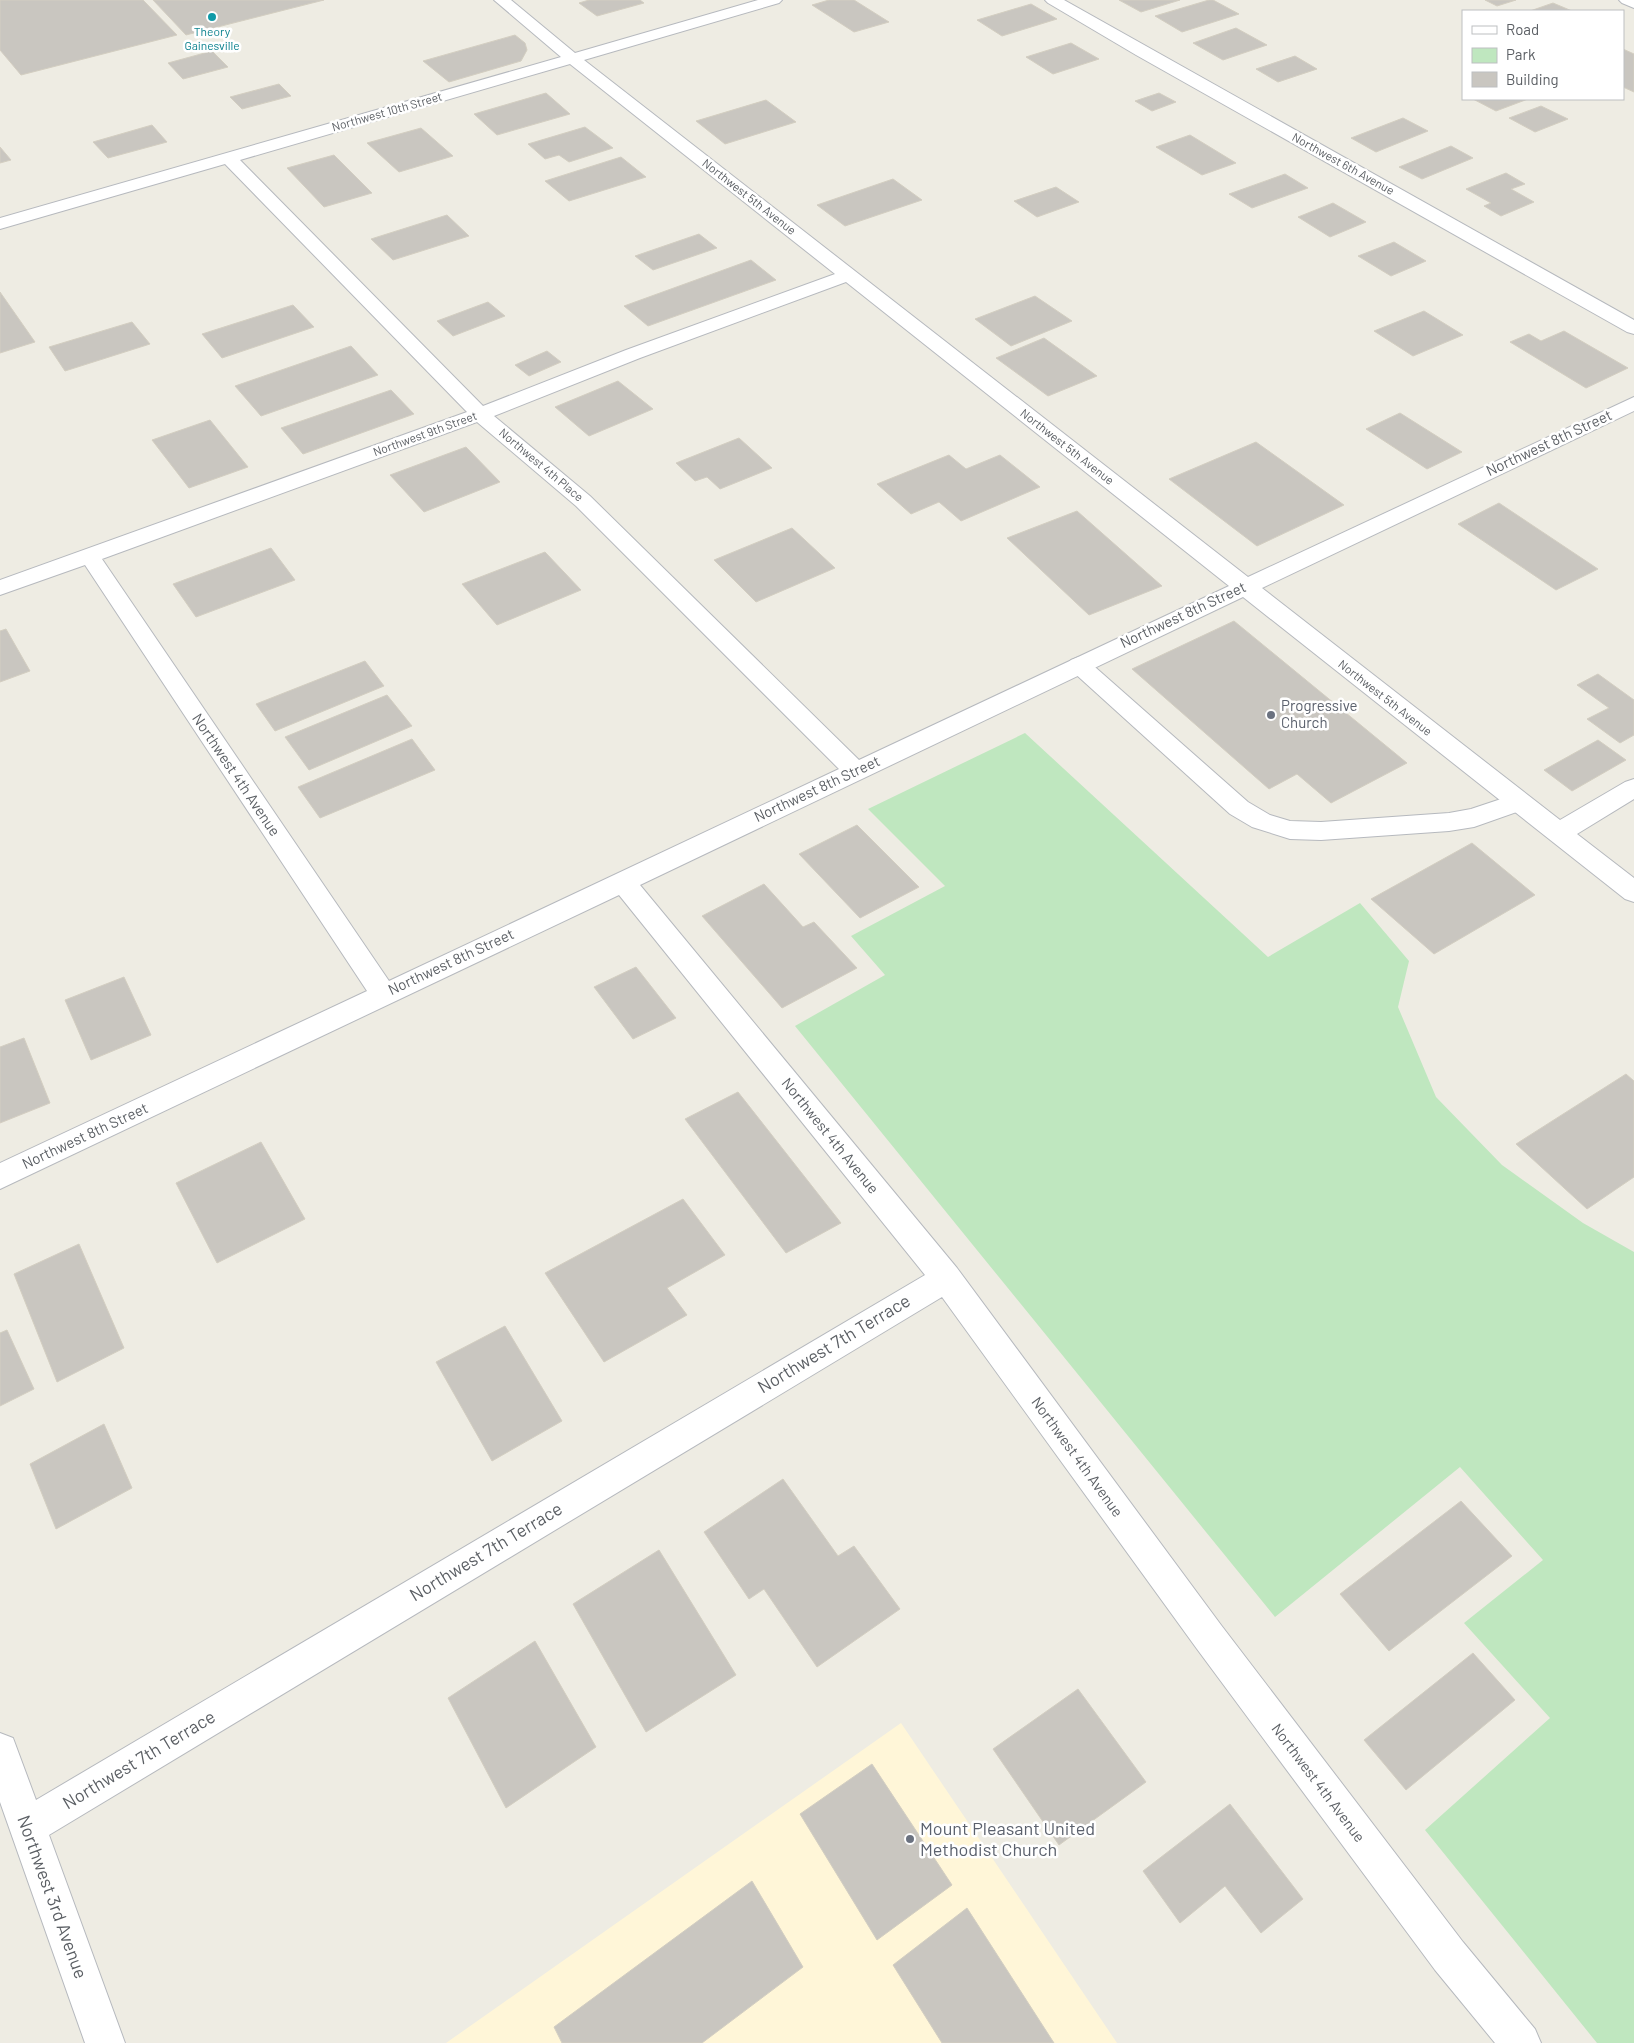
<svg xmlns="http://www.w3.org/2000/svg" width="1634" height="2043" viewBox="0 0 1634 2043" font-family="Barlow,sans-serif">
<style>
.commercial{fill:#fff6d8}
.green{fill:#bfe7bf}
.building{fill:#c9c6c0;stroke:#d3cec1}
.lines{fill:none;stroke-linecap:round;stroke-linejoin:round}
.lane-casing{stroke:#b6b9be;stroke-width:2}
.street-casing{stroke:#b6b9be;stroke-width:2}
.lane{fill:#fff;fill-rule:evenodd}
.street{fill:#fff;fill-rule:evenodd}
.culture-dot{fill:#0f9aa8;stroke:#fff;stroke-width:2}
.worship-dot{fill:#6b7280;stroke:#fff;stroke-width:2}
.labels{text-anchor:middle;stroke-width:5;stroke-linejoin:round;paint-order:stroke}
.far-culture-label{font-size:12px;fill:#0d838f;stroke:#fff}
.far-street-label{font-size:12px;fill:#5b5f64;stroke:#fff}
.street-label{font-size:15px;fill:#5b5f64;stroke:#fff}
.worship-label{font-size:15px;fill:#5b616d;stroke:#fff;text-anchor:start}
.near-street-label{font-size:18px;fill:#5b5f64;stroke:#fff}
.near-worship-label{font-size:18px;fill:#5b616d;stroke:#fff;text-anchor:start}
</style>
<rect width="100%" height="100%" fill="#eeece3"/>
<path class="commercial" d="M 901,1723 L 1117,2043 L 446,2043 Z"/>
<path class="green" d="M 1025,733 L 1268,957 L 1360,903 L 1409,961 L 1398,1007 L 1436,1097 L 1502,1165 L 1583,1223 L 1634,1252 L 1634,2043 L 1597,2043 L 1425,1830 L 1550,1718 L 1464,1623 L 1543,1560 L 1460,1467 L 1275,1617 L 795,1026 L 885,975 L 851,936 L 945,886 L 868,809 Z"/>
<path class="building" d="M 0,0 L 143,0 L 177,35 L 21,75 L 0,50 Z
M 153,0 L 324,0 L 186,35 Z
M 589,0 L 640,0 L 644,3 L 597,16 L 579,3 Z
M 829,0 L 854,0 L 889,22 L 854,32 L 812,5 Z
M 1119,0 L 1180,0 L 1141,12 Z
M 1209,0 L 1213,0 L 1239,14 L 1182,32 L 1155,16 Z
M 1485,0 L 1516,0 L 1497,6 Z
M 1553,3 L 1572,11 L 1530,11 Z
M 1031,4 L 1057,19 L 1002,36 L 977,20 Z
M 1236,28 L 1267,45 L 1223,60 L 1193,43 Z
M 515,35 L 525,43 L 527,50 L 521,61 L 449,82 L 423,61 Z
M 1071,43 L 1099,59 L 1053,74 L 1026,57 Z
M 1623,49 L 1634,54 L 1634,92 L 1623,87 Z
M 212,51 L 228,67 L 183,79 L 168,63 Z
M 1295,56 L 1317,69 L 1278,82 L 1256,69 Z
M 279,84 L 291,96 L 242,109 L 230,97 Z
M 546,93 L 570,114 L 497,135 L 474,114 Z
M 1159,93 L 1176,102 L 1152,111 L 1135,101 Z
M 1473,99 L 1528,99 L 1496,111 Z
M 766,100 L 796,122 L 725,144 L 696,121 Z
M 1541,106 L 1568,119 L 1535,132 L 1509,118 Z
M 1403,118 L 1428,131 L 1376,152 L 1351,138 Z
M 152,125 L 167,142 L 108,158 L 93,142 Z
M 585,127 L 613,148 L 569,162 L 559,155 L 545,159 L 528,144 Z
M 421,128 L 453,156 L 399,172 L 367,143 Z
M 1190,135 L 1236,163 L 1202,175 L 1156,147 Z
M 1451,146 L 1473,158 L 1422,179 L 1399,167 Z
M 0,147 L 11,160 L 0,163 Z
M 334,155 L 372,193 L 324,207 L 287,168 Z
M 621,157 L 646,177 L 569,201 L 545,181 Z
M 1506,173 L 1525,184 L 1511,189 L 1534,202 L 1501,216 L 1484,206 L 1491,203 L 1466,189 Z
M 1285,174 L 1308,188 L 1252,208 L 1229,194 Z
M 893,179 L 922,200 L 845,226 L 817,205 Z
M 1056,187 L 1079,202 L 1037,217 L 1014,201 Z
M 1333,203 L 1366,222 L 1330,237 L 1298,217 Z
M 447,215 L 469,236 L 393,260 L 371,239 Z
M 699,234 L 717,248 L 653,270 L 635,256 Z
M 1394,242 L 1426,261 L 1391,276 L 1358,256 Z
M 751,260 L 776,280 L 648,326 L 624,306 Z
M 0,292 L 35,342 L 0,353 Z
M 1035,296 L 1072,321 L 1011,346 L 975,319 Z
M 488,302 L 505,316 L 453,336 L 437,321 Z
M 293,305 L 314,327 L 222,358 L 202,334 Z
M 1424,311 L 1463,335 L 1413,356 L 1374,331 Z
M 132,322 L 150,344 L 65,371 L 49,347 Z
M 1564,331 L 1628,368 L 1586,388 L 1510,342 L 1529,334 L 1541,341 Z
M 1044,338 L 1097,376 L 1048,396 L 996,358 Z
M 351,346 L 378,375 L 261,416 L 235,386 Z
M 547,351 L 561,362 L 529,376 L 515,365 Z
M 618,381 L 653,409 L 589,436 L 555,407 Z
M 391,390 L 414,414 L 303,454 L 281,428 Z
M 1400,413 L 1462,452 L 1427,469 L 1366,429 Z
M 210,420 L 248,467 L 189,488 L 152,440 Z
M 739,438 L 772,468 L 720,489 L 707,477 L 695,481 L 676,463 Z
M 1256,442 L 1344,505 L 1257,546 L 1169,479 Z
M 466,447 L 500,482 L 424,512 L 390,475 Z
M 949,455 L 966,469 L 1000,455 L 1040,487 L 961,521 L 939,502 L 911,514 L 877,484 Z
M 1499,503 L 1598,569 L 1556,590 L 1458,524 Z
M 1077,511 L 1162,586 L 1089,615 L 1007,538 Z
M 792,528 L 835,568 L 756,602 L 714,560 Z
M 271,548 L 295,580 L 196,617 L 173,584 Z
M 545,552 L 581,590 L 497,625 L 462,584 Z
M 1234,621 L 1407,763 L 1331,803 L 1297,774 L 1269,789 L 1132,669 Z
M 6,629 L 30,671 L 0,682 L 0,631 Z
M 365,661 L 384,686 L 275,731 L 256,704 Z
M 1598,674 L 1634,700 L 1634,735 L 1620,743 L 1587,719 L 1609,708 L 1577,685 Z
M 387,695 L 412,726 L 309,770 L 285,737 Z
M 412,739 L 435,770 L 320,818 L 298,787 Z
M 1598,740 L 1626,760 L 1572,791 L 1544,770 Z
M 857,825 L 919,887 L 860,918 L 799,854 Z
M 1472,843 L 1535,895 L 1434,954 L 1371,899 Z
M 764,884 L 803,927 L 814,922 L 857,968 L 782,1008 L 702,916 Z
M 636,967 L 676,1018 L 633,1039 L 594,987 Z
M 124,977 L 151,1035 L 91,1060 L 65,1000 Z
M 24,1038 L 50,1103 L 0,1123 L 0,1047 Z
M 1626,1074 L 1634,1081 L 1634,1177 L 1587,1209 L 1516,1144 Z
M 738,1092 L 841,1223 L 786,1253 L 685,1119 Z
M 261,1142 L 305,1219 L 217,1263 L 176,1183 Z
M 683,1199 L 725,1255 L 667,1288 L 687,1315 L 604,1362 L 545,1273 Z
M 79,1244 L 124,1348 L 57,1382 L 14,1274 Z
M 505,1326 L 562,1421 L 492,1461 L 436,1362 Z
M 7,1330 L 34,1389 L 0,1406 L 0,1333 Z
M 104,1424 L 132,1488 L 56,1529 L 30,1464 Z
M 783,1479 L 838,1556 L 854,1546 L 900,1609 L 817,1667 L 764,1589 L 749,1599 L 704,1532 Z
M 1461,1501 L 1512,1556 L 1389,1651 L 1340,1594 Z
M 659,1550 L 736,1675 L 646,1732 L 573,1604 Z
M 535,1641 L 596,1747 L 506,1808 L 448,1698 Z
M 1473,1653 L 1515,1700 L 1406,1790 L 1364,1740 Z
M 1078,1689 L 1146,1782 L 1059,1845 L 993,1749 Z
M 872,1764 L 952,1885 L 877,1940 L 800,1814 Z
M 1230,1804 L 1303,1899 L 1261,1933 L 1225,1886 L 1180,1923 L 1143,1871 Z
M 752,1881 L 803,1967 L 702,2043 L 562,2043 L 554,2027 Z
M 967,1908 L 1054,2043 L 942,2043 L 893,1965 Z"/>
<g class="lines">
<g class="lane-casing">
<path id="lane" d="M 1079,657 L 1087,660 L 1248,802 L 1270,815 L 1290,821 L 1321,822 L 1449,813 L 1471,809 L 1519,793 L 1528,796 L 1531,802 L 1528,808 L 1474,827 L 1449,831 L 1321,840 L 1290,839 L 1252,827 L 1230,814 L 1071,670 L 1067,665 L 1071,660 Z"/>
</g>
<g class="street-casing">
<path id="street" d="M 494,0 L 511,0 L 575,53 L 758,0 L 782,0 L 779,3 L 584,60 L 1248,577 L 1634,397 L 1634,411 L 1262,588 L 1560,820 L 1625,782 L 1634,779 L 1634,799 L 1577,834 L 1634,878 L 1634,902 L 1625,899 L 1243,597 L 640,885 L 957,1268 L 1221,1625 L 1463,1942 L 1535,2029 L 1541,2043 L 1495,2043 L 1435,1970 L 1197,1649 L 942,1297 L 49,1835 L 125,2043 L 85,2043 L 0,1802 L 0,1733 L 13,1738 L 36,1800 L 925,1275 L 619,895 L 0,1189 L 0,1163 L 367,991 L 85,565 L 0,595 L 0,580 L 467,412 L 225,164 L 0,229 L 0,218 L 561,57 ZM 570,64 L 835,274 L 626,350 L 483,406 L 240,160 ZM 846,282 L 1229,586 L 859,760 L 590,496 L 494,416 L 640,358 ZM 477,422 L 576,506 L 839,769 L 389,981 L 102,559 Z
M 1045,0 L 1064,0 L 1634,320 L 1634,334 L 1627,332 L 1136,55 L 1048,3 Z
M 1619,0 L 1634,0 L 1634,8 L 1622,3 Z"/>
</g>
<use href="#lane" class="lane"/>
<use href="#street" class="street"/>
</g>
<circle class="culture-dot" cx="212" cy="17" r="5"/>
<g class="worship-dot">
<circle cx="1271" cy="715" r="5"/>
<circle cx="910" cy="1839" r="5"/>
</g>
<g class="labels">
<g class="far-culture-label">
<text x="212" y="36">Theory<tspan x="212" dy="14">Gainesville</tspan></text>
</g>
<g class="far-street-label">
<text transform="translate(387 112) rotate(-16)" y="4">Northwest 10th Street</text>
<text transform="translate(1343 164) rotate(29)" y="4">Northwest 6th Avenue</text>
<text transform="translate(749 197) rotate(38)" y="4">Northwest 5th Avenue</text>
<text transform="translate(425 434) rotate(-20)" y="4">Northwest 9th Street</text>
<text transform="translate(1067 447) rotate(38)" y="4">Northwest 5th Avenue</text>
<text transform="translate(541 465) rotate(40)" y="4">Northwest 4th Place</text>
<text transform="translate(1385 698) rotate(38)" y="4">Northwest 5th Avenue</text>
</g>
<g class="street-label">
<text transform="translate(1549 443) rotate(-25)" y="5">Northwest 8th Street</text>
<text transform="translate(1183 615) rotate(-25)" y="5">Northwest 8th Street</text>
<text transform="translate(236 775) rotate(56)" y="5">Northwest 4th Avenue</text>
<text transform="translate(817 789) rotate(-25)" y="5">Northwest 8th Street</text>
<text transform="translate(451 962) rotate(-25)" y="5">Northwest 8th Street</text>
<text transform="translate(85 1136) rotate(-25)" y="5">Northwest 8th Street</text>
<text transform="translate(830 1136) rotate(51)" y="5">Northwest 4th Avenue</text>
<text transform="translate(1077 1457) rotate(54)" y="5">Northwest 4th Avenue</text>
<text transform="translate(1318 1783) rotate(53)" y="5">Northwest 4th Avenue</text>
</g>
<g class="worship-label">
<text x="1281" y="711">Progressive<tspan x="1281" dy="17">Church</tspan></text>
</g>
<g class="near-street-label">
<text transform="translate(834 1344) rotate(-31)" y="6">Northwest 7th Terrace</text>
<text transform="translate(486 1552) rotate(-31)" y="6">Northwest 7th Terrace</text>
<text transform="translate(139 1760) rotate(-31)" y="6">Northwest 7th Terrace</text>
<text transform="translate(52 1897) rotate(70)" y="6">Northwest 3rd Avenue</text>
</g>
<g class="near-worship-label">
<text x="920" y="1835">Mount Pleasant United<tspan x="920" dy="21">Methodist Church</tspan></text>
</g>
</g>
<rect x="1462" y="10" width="162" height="90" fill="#ffffff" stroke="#bdbfc1"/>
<rect x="1472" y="26" width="25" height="8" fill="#ffffff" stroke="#bdbfc1"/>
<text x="1506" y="35" font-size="15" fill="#5b5f64">Road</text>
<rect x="1472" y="48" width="25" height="15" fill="#bfe7bf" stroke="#bdbfc1"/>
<text x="1506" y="60" font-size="15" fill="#5b5f64">Park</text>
<rect x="1472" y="72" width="25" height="15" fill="#c9c6c0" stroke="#bdbfc1"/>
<text x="1506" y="85" font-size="15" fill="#5b5f64">Building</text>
</svg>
